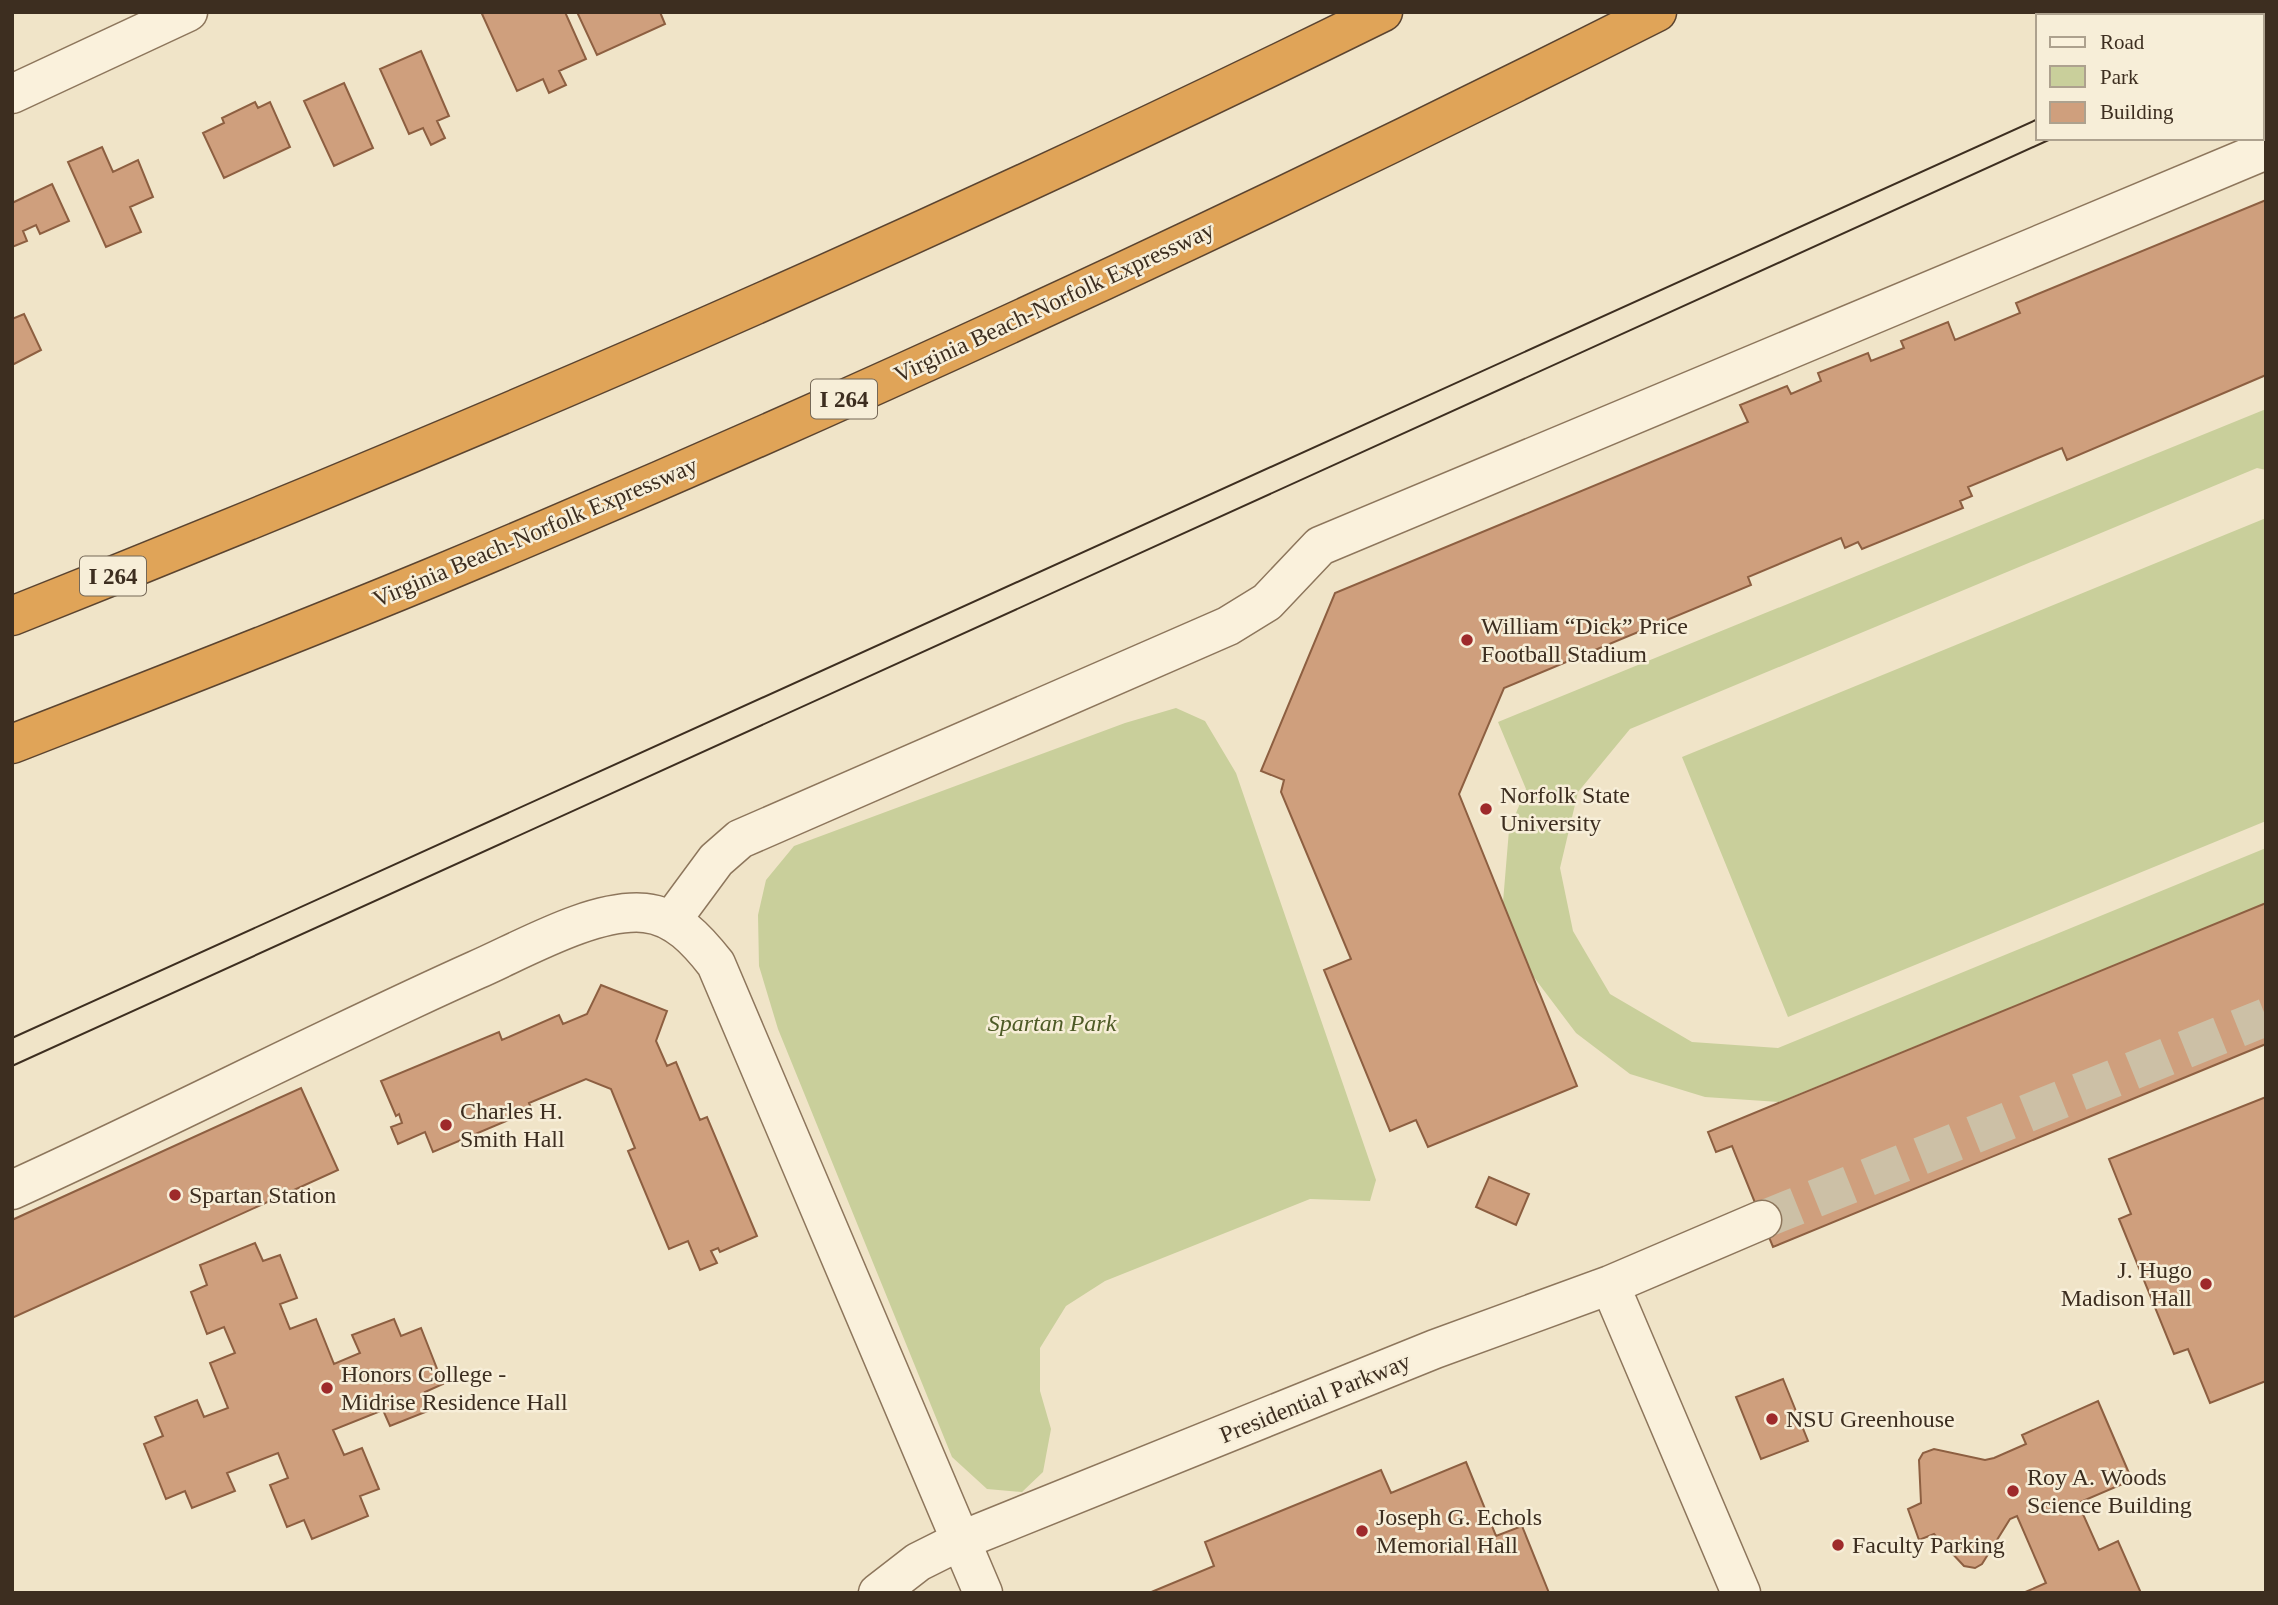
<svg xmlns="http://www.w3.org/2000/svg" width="2278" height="1605" viewBox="0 0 2278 1605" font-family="Georgia,serif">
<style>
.green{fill:#c9cf9b}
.building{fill:#cf9f7d;stroke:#8d5f41;stroke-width:2}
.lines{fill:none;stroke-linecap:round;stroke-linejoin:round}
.minor-tunnel{stroke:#ccc0a6;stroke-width:38;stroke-dasharray:38 19;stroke-linecap:butt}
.minor-casing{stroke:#8d765c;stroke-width:41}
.highway-casing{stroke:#5b4430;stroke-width:41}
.minor{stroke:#faf1dc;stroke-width:38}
.highway{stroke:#e0a458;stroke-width:38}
.tram{stroke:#3d2e20;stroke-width:2}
.poi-dot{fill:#9e2a2b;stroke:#f7eed8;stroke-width:2.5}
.labels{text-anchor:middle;stroke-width:5;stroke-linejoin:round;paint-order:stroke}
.shield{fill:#f7eed8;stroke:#756857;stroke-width:2}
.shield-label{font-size:23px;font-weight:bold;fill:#3d2e20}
.street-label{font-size:24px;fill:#3d2e20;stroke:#f7eed8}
.poi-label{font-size:24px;fill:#3d2e20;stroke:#f7eed8;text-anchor:start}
.park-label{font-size:24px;font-style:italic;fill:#4d5a26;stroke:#f7eed8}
</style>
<rect width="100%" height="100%" fill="#f0e4c8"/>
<path class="green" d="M 2266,409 L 2266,470 L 2257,468 L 1630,729 L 1578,792 L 1560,868 L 1573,931 L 1610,994 L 1692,1042 L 1778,1048 L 2266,848 L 2266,903 L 1779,1102 L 1705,1097 L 1630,1074 L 1576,1033 L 1533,976 L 1503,902 L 1509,830 L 1526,789 L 1498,722 Z
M 2266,518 L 2266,821 L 1788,1017 L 1682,757 Z
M 1176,708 L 1205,721 L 1236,773 L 1376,1180 L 1370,1201 L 1310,1199 L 1105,1281 L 1066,1306 L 1040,1348 L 1040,1391 L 1051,1429 L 1043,1472 L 1022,1492 L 987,1489 L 952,1457 L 778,1029 L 759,966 L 758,915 L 766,880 L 794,846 L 1125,723 Z"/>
<path class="building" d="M 486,12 L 565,12 L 586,59 L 559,71 L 566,85 L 549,93 L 543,79 L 517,91 L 482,14 Z
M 577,12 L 660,12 L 665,24 L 597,55 Z
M 421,51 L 449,116 L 437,121 L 445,138 L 431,145 L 423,128 L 409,134 L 380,69 Z
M 344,83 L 373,148 L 334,166 L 304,101 Z
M 255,102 L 258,108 L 270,102 L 290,147 L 224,178 L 203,133 L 224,123 L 222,118 Z
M 102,147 L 113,172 L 138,160 L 153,197 L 130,207 L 141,232 L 106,247 L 68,162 Z
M 52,184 L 69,221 L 40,234 L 36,225 L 23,231 L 27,241 L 12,247 L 12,203 Z
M 2266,200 L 2266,375 L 2067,460 L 2062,448 L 1968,487 L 1972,496 L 1960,501 L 1963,508 L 1862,549 L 1858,542 L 1845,548 L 1841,538 L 1748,577 L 1751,585 L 1504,688 L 1459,794 L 1577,1086 L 1428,1147 L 1416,1120 L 1390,1131 L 1324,970 L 1351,959 L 1281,792 L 1284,780 L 1261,771 L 1335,593 L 1748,422 L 1740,405 L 1787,386 L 1791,394 L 1821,381 L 1818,373 L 1868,353 L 1871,361 L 1904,348 L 1901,341 L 1948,322 L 1955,340 L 2020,313 L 2016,303 Z
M 24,314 L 41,350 L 12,365 L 12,319 Z
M 2266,903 L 2266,1044 L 1773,1247 L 1732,1146 L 1716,1152 L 1708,1132 Z
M 601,985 L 667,1011 L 656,1041 L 667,1066 L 676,1062 L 700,1120 L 707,1117 L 757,1236 L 720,1252 L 718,1248 L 711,1251 L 717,1263 L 700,1270 L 688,1241 L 669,1249 L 628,1151 L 635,1148 L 611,1089 L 586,1079 L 529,1103 L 532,1110 L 433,1152 L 425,1132 L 398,1144 L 391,1127 L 402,1123 L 399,1114 L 396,1116 L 381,1081 L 499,1032 L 502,1040 L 559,1015 L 563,1024 L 587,1014 Z
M 301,1088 L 338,1170 L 12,1318 L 12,1220 Z
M 2266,1097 L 2266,1381 L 2210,1403 L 2188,1349 L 2174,1354 L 2119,1219 L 2131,1214 L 2109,1159 Z
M 1489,1177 L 1529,1194 L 1516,1225 L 1476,1207 Z
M 255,1243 L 263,1261 L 280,1255 L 297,1298 L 280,1304 L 290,1329 L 316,1319 L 334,1364 L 360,1353 L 352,1335 L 394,1319 L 401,1336 L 421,1328 L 443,1384 L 425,1392 L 433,1409 L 390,1426 L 383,1410 L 333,1430 L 344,1455 L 362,1448 L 379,1489 L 360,1496 L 368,1516 L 312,1539 L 304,1520 L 287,1527 L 270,1485 L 288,1478 L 278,1453 L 227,1473 L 235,1491 L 192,1508 L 185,1491 L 166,1499 L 144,1444 L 163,1436 L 155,1417 L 197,1400 L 204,1417 L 228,1408 L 210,1363 L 235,1353 L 224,1327 L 207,1334 L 191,1292 L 207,1285 L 200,1265 Z
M 1783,1379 L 1808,1441 L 1761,1459 L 1736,1397 Z
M 2098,1401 L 2132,1480 L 2078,1503 L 2099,1550 L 2118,1541 L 2141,1593 L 2023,1593 L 2046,1583 L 2017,1516 L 2010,1519 L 1982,1564 L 1975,1568 L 1964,1566 L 1934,1534 L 1919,1540 L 1908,1509 L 1921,1503 L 1919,1460 L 1923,1453 L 1934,1449 L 1985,1460 L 1994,1458 L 2026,1444 L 2022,1435 Z
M 1466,1462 L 1496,1536 L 1522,1526 L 1549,1593 L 1149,1593 L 1214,1566 L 1205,1542 L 1381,1470 L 1391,1493 Z"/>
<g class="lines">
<path class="minor-tunnel" d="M 1762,1220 L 2266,1017"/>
<g class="minor-casing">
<path id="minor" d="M 12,94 L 188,12
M 671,921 L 716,860 L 740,839 L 1228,626 L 1267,602 L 1320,546 L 2266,150
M 12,1190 C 168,1119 320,1040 476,970 C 522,950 594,908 645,913 C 676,916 698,941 716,964 L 983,1593
M 1610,1285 L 1741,1593
M 878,1593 L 918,1562 L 962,1540 L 1435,1349 L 1610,1285 L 1762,1220"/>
</g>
<g class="highway-casing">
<path id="highway" d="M 12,616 C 476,432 935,233 1383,12
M 12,744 C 153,689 293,635 433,577 C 848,404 1256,214 1657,12"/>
</g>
<use href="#minor" class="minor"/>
<use href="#highway" class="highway"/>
<path class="tram" d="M 2262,17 L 2266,15
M 2262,43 L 2266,41
M 12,1038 L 2038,119
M 12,1066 L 2053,138"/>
</g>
<g class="poi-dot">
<circle cx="1467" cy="640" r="7"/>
<circle cx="1486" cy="809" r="7"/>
<circle cx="446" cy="1125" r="7"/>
<circle cx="175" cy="1195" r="7"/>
<circle cx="2206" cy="1284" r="7"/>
<circle cx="327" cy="1388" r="7"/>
<circle cx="1772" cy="1419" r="7"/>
<circle cx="2013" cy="1491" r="7"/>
<circle cx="1362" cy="1531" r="7"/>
<circle cx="1838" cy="1545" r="7"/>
</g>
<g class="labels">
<g class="shield">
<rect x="811" y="379.5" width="66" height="39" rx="5"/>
<rect x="80" y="556.5" width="66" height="39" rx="5"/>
</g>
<g class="shield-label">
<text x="844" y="407">I 264</text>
<text x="113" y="584">I 264</text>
</g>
<g class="street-label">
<text transform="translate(1054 302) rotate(-25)" y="8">Virginia Beach-Norfolk Expressway</text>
<text transform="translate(535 532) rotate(-23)" y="8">Virginia Beach-Norfolk Expressway</text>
<text transform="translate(1315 1398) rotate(-22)" y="8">Presidential Parkway</text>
</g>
<g class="poi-label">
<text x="1481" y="634">William “Dick” Price<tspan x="1481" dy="28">Football Stadium</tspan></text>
<text x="1500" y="803">Norfolk State<tspan x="1500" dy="28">University</tspan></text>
<text x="460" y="1119">Charles H.<tspan x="460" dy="28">Smith Hall</tspan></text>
<text x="189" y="1203">Spartan Station</text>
<text x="2192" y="1278" text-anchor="end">J. Hugo<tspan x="2192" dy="28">Madison Hall</tspan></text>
<text x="341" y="1382">Honors College -<tspan x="341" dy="28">Midrise Residence Hall</tspan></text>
<text x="1786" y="1427">NSU Greenhouse</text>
<text x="2027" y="1485">Roy A. Woods<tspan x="2027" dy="28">Science Building</tspan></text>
<text x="1376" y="1525">Joseph G. Echols<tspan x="1376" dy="28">Memorial Hall</tspan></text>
<text x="1852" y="1553">Faculty Parking</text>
</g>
<g class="park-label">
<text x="1052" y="1031">Spartan Park</text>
</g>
</g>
<rect width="2278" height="1605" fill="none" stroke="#3d2e20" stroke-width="28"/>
<rect x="2036" y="14" width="228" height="126" fill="#f7eed8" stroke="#ada18e" stroke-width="2"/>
<rect x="2050" y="37" width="35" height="10" fill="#faf1dc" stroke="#ada18e" stroke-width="2"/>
<text x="2100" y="49" font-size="21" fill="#3d2e20">Road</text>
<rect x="2050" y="66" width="35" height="21" fill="#c9cf9b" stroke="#ada18e" stroke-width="2"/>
<text x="2100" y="84" font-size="21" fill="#3d2e20">Park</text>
<rect x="2050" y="102" width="35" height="21" fill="#cf9f7d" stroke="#ada18e" stroke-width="2"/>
<text x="2100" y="119" font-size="21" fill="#3d2e20">Building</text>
</svg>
